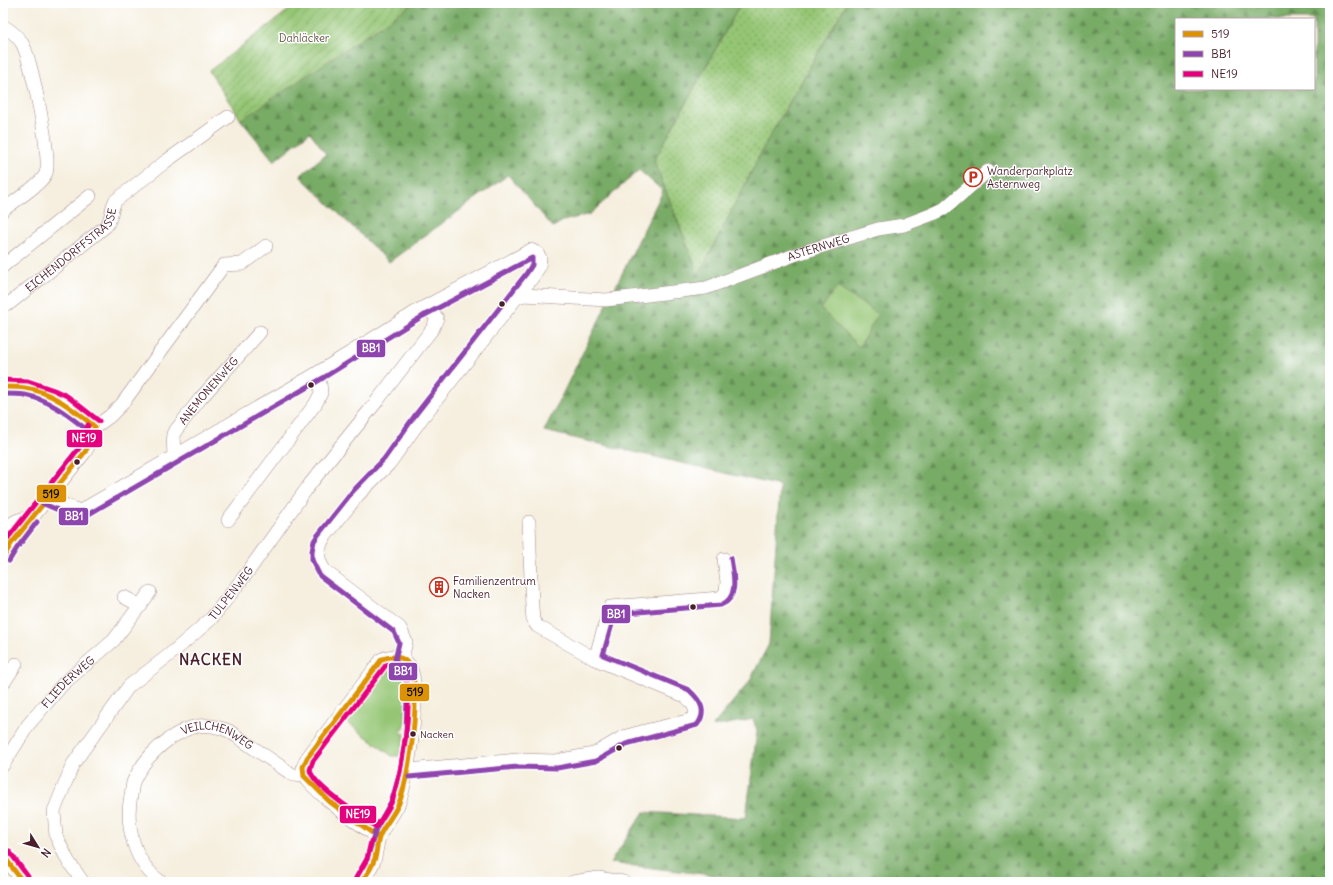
<svg xmlns="http://www.w3.org/2000/svg" width="1333" height="885" viewBox="0 0 1333 885" font-family="Delius,sans-serif">
<style>
.grass{fill:url(#grass-dots);stroke:#707250}
.forest{fill:url(#forest-firs);stroke:#616548;fill-rule:evenodd}
.park{fill:#95c675;stroke:#707250}
.garden{fill:url(#garden-furrows);stroke:#707250}
.lines{fill:none;stroke-linecap:round;stroke-linejoin:round}
.minor-casing{stroke:#a08785;stroke-width:14}
.minor{stroke:#fff;stroke-width:13}
.bus-1-casing{stroke:#fff;stroke-width:8}
.bus-2-casing{stroke:#fff;stroke-width:8}
.bus-3-casing{stroke:#fff;stroke-width:8}
.bus-1{stroke:#dd9206;stroke-width:5}
.bus-2{stroke:#8e44ad;stroke-width:5}
.bus-3{stroke:#e5007d;stroke-width:5}
.bus-dot{fill:#4a1f2b;stroke:#fff;stroke-width:1.5}
.labels{text-anchor:middle;stroke-width:3;stroke-linejoin:round;paint-order:stroke}
.bus-label{font-size:10px;fill:#4a1f2b;stroke:#fff;text-anchor:start}
.park-label{font-size:11px;fill:#645945;stroke:#fff}
.poi-label{font-size:11px;fill:#4a1f2b;stroke:#fff;text-anchor:start}
.street-label{font-size:11px;fill:#4a1f2b;stroke:#fff}
.district-label{font-size:15px;font-weight:bold;letter-spacing:1px;fill:#4a1f2b;stroke:#fff}
.line-badge{stroke:#fff;stroke-width:1.5}
.badge-label{font-size:11px;text-anchor:middle;font-weight:bold;fill:#fff}
.pale-badge-label{font-size:11px;text-anchor:middle;font-weight:bold;fill:#111}
</style>
<defs>
<pattern id="grass-dots" width="8" height="8" patternUnits="userSpaceOnUse"><rect width="8" height="8" fill="#95c675"/><path d="M2 2h.1M6 6h.1" fill="none" stroke="#7ca060" stroke-width="1.8" stroke-linecap="round"/></pattern>
<pattern id="forest-firs" width="22" height="20" patternUnits="userSpaceOnUse"><rect width="22" height="20" fill="#78ab66"/><path d="M5 1l3.5 6h-7zM16 11l3.5 6h-7z" fill="#648b54"/></pattern>
<pattern id="garden-furrows" width="10" height="10" patternUnits="userSpaceOnUse"><rect width="10" height="10" fill="#95c675"/><path d="M-1 1l2-2M0 10L10 0M9 11l2-2" fill="none" stroke="#7ca060"/></pattern>
</defs>
<rect width="100%" height="100%" fill="#fff"/>
<filter id="ink" filterUnits="userSpaceOnUse"><feTurbulence type="fractalNoise" baseFrequency=".025" numOctaves="2"/><feDisplacementMap in="SourceGraphic" scale="8" xChannelSelector="R" yChannelSelector="G"/><feConvolveMatrix kernelMatrix="1 2 1 2 8 2 1 2 1" color-interpolation-filters="sRGB"/></filter>
<filter id="wash" filterUnits="userSpaceOnUse"><feTurbulence type="fractalNoise" baseFrequency=".012" numOctaves="4" result="noise"/><feDisplacementMap in="SourceGraphic" scale="16" xChannelSelector="R" yChannelSelector="G"/><feGaussianBlur stdDeviation="0.9" result="paint"/><feColorMatrix in="noise" values="0 0 0 0 0 0 0 0 0 0 0 0 0 0 0 0 0 1.4 0 .05"/><feComposite in="paint" operator="in"/></filter>
<g filter="url(#wash)">
<rect width="100%" height="100%" fill="#f6efdf"/>
<path class="grass" d="M 741,3 L 847,3 L 767,141 L 699,276 L 654,161 Z"/>
<path class="forest" d="M 414,3 L 741,3 L 654,161 L 699,275 L 767,141 L 847,3 L 1330,3 L 1330,882 L 848,882 L 840,877 L 835,882 L 747,882 L 746,879 L 610,863 L 644,812 L 746,818 L 757,731 L 753,719 L 712,727 L 749,682 L 769,644 L 780,486 L 544,431 L 663,191 L 639,170 L 590,214 L 563,221 L 553,227 L 508,175 L 389,262 L 300,176 L 326,154 L 310,132 L 274,161 L 240,119 ZM 1176,19 L 1314,19 L 1314,89 L 1176,89 Z"/>
<path class="park" d="M 837,287 L 878,314 L 859,347 L 821,309 Z
M 393,667 C 398,669 402,671 404,677 C 408,689 406,713 405,726 L 403,726 L 401,733 L 405,734 L 401,756 L 392,756 L 344,720 L 381,671 Z"/>
<path class="garden" d="M 298,3 L 414,3 L 241,120 L 209,71 Z"/>
</g>
<g filter="url(#ink)">
<g class="lines">
<g class="minor-casing">
<g id="minor">
<path d="M 3,26 C 10,30 19,37 23,45 C 31,60 52,158 46,173 C 43,183 13,202 3,210"/>
<path d="M 3,266 L 90,196"/>
<path id="s1" d="M 516,298 L 524,295 L 606,300 L 706,288 L 797,254 L 878,229 L 904,225 L 933,214 L 944,209 L 988,171"/>
<path id="s2" d="M 3,304 L 10,303 L 106,226 C 113,217 110,211 115,201 L 165,162 L 228,117"/>
<path d="M 3,387 L 26,388 L 51,396 L 63,402 L 95,427"/>
<path d="M 95,427 L 110,416 L 122,404 L 224,265 L 242,264 L 266,246"/>
<path id="s3" d="M 174,456 L 173,434 L 200,399 L 260,332"/>
<path d="M 47,498 L 80,511 L 319,372 L 419,310 L 531,250 L 537,253 L 540,258 L 539,267 L 532,278 L 422,418 L 389,464 L 358,495 L 323,539 C 317,551 317,560 325,571 L 400,628 L 406,642 L 402,658"/>
<path d="M 228,520 L 316,403 L 321,393 L 319,372"/>
<path d="M 3,532 C 13,522 17,518 32,518"/>
<path d="M 3,558 L 11,544 L 85,452 L 90,443 L 95,427"/>
<path d="M 124,597 L 141,606"/>
<path d="M 595,659 L 610,607 L 720,598 L 726,592 L 727,582 L 724,559"/>
<path d="M 3,684 L 16,664"/>
<path id="s4" d="M 3,765 L 28,725 L 63,684 L 114,640 L 150,592"/>
<path d="M 408,770 L 518,760 L 556,761 L 594,754 L 623,737 L 645,731 L 687,721 L 693,719 L 696,714 C 695,706 692,702 685,696 L 595,659 L 537,626 L 533,620 L 532,607 L 529,522"/>
<path d="M 304,776 L 303,767 L 307,758 L 382,659 C 392,655 402,655 409,665 C 423,686 408,779 399,803 C 394,815 384,825 379,837 C 377,845 376,854 374,861 C 371,868 366,876 361,882"/>
<path d="M 3,855 L 23,882"/>
<path id="s5" d="M 83,882 L 68,861 L 56,836 L 54,811 L 73,764 L 129,686 L 173,652 L 211,619 L 247,573 L 310,484 L 377,401 L 433,328 L 437,318 L 430,311 L 419,310"/>
<path id="s6" d="M 161,882 C 134,863 125,826 131,795 C 132,790 132,784 134,780 C 142,763 154,750 169,739 C 190,725 205,721 229,731 L 293,775 L 304,776 C 324,801 353,819 379,838"/>
<path d="M 573,882 L 598,878 L 623,882"/>
</g>
</g>
<use href="#minor" class="minor"/>
<g class="bus-1-casing">
<path id="bus-1" d="M 3,387 C 10,387 18,387 25,388 C 53,392 74,410 95,427
M 3,558 L 11,544 L 85,452 L 90,443 L 95,427
M 304,776 L 303,767 L 307,758 L 382,659 C 391,656 403,655 409,665 C 423,690 409,777 399,803 C 394,815 385,824 380,835 C 377,842 377,851 375,858 C 372,867 367,875 361,882
M 304,776 L 330,802 L 379,838
M 3,855 L 23,882"/>
</g>
<g class="bus-2-casing">
<path id="bus-2" d="M 3,394 C 10,394 18,394 25,395 C 50,400 68,415 87,430 L 84,440 L 79,448 L 42,494 C 39,498 40,501 44,504 L 77,518 L 82,518 L 323,378 L 423,316 L 532,258 L 532,265 L 526,274 L 416,414 L 384,459 L 353,491 L 318,535 L 314,541 L 312,551 L 312,560 L 320,576 L 394,632 L 399,643 L 395,660 L 403,671 L 406,682 L 407,697 L 406,734 L 400,772 L 392,800 L 376,829 L 367,859 L 356,878
M 9,561 L 17,548 L 37,522
M 409,777 L 518,767 L 557,768 L 596,761 L 626,744 L 697,725 C 708,711 700,700 689,690 L 603,655 L 615,614 L 721,605 C 740,598 733,573 731,558"/>
</g>
<g class="bus-3-casing">
<path id="bus-3" d="M 3,380 L 28,381 L 54,390 L 67,396 L 99,421
M 3,544 L 79,448 L 84,440 L 88,425
M 391,664 C 395,663 399,664 402,667 C 417,685 401,779 392,801 C 388,811 381,819 376,827 C 362,817 313,786 310,770 L 313,761 L 386,665 Z
M 9,851 L 29,878
M 356,878 L 367,859 L 371,841"/>
</g>
<use href="#bus-1" class="bus-1"/>
<use href="#bus-2" class="bus-2"/>
<use href="#bus-3" class="bus-3"/>
</g>
</g>
<defs>
<g id="parking-ring" transform="scale(1)"><circle r="9.5" fill="#fff" stroke="#c8321e" stroke-width="1.5"/><path d="M-3.5-5.5H1a3.5 3.5 0 0 1 0 7H-1V5.5H-3.5ZM-1-3.4V-.6H.8a1.4 1.4 0 0 0 0-2.8Z" fill="#c8321e"/></g>
<g id="building-ring" transform="scale(1)"><circle r="9.5" fill="#fff" stroke="#c8321e" stroke-width="1.5"/><path d="M-4-6H4V6H1V3H-1V6H-4ZM-2.5-4.3h1.7v1.8h-1.7ZM.8-4.3h1.7v1.8H.8ZM-2.5-1h1.7V.8h-1.7ZM.8-1h1.7V.8H.8Z" fill="#c8321e"/></g>
</defs>
<g fill-rule="evenodd">
<use href="#parking-ring" x="973" y="177"/>
<use href="#building-ring" x="439" y="587"/>
</g>
<g class="bus-dot">
<circle cx="502" cy="304" r="3.5"/>
<circle cx="311" cy="385" r="3.5"/>
<circle cx="77" cy="462" r="3.5"/>
<circle cx="693" cy="607" r="3.5"/>
<circle cx="413" cy="734" r="3.5"/>
<circle cx="619" cy="748" r="3.5"/>
</g>
<g class="labels">
<g class="bus-label">
<text x="420" y="738">Nacken</text>
</g>
<g class="park-label">
<text x="304" y="42">Dahläcker</text>
</g>
<g class="poi-label">
<text x="987" y="175">Wanderparkplatz<tspan x="987" dy="13">Asternweg</tspan></text>
<text x="453" y="585">Familienzentrum<tspan x="453" dy="13">Nacken</tspan></text>
</g>
<g class="street-label">
<text dy="4" stroke="none"><textPath href="#s2" startOffset="89">EICHENDORFFSTRASSE</textPath></text>
<text dy="4" stroke="none"><textPath href="#s1" startOffset="311">ASTERNWEG</textPath></text>
<text dy="4" stroke="none"><textPath href="#s3" startOffset="78">ANEMONENWEG</textPath></text>
<text dy="4" stroke="none"><textPath href="#s5" startOffset="364">TULPENWEG</textPath></text>
<text dy="4" stroke="none"><textPath href="#s4" startOffset="106">FLIEDERWEG</textPath></text>
<text dy="4" stroke="none"><textPath href="#s6" startOffset="220">VEILCHENWEG</textPath></text>
</g>
<g class="district-label">
<text x="211" y="665">NACKEN</text>
</g>
</g>
<g class="line-badge">
<rect x="356" y="339" width="30" height="19" rx="4" fill="#8e44ad"/>
<rect x="66" y="429" width="37" height="19" rx="4" fill="#e5007d"/>
<rect x="36" y="484" width="31" height="19" rx="4" fill="#dd9206"/>
<rect x="58" y="507" width="31" height="19" rx="4" fill="#8e44ad"/>
<rect x="601" y="604" width="30" height="20" rx="4" fill="#8e44ad"/>
<rect x="388" y="662" width="30" height="19" rx="4" fill="#8e44ad"/>
<rect x="399" y="683" width="31" height="19" rx="4" fill="#dd9206"/>
<rect x="339" y="805" width="38" height="19" rx="4" fill="#e5007d"/>
</g>
<g class="badge-label">
<text x="371" y="352">BB1</text>
<text x="84" y="442">NE19</text>
<text x="74" y="520">BB1</text>
<text x="616" y="618">BB1</text>
<text x="403" y="675">BB1</text>
<text x="358" y="818">NE19</text>
</g>
<g class="pale-badge-label">
<text x="51" y="498">519</text>
<text x="415" y="696">519</text>
</g>
<rect width="1333" height="885" fill="none" stroke="#fff" stroke-width="16"/>
<rect x="1175" y="18" width="140" height="72" fill="#ffffff" stroke="#b7a5aa"/>
<rect x="1183" y="31" width="20" height="6" fill="#dd9206" stroke="#b7a5aa"/>
<text x="1211" y="38" font-size="12" fill="#4a1f2b">519</text>
<rect x="1183" y="51" width="20" height="6" fill="#8e44ad" stroke="#b7a5aa"/>
<text x="1211" y="58" font-size="12" fill="#4a1f2b">BB1</text>
<rect x="1183" y="71" width="20" height="6" fill="#e5007d" stroke="#b7a5aa"/>
<text x="1211" y="78" font-size="12" fill="#4a1f2b">NE19</text>
<g transform="translate(38 847) rotate(127)" stroke="#ffffff" stroke-width="3" paint-order="stroke">
<path d="M0-3L7 15L0 10L-7 15Z" fill="#4a1f2b"/>
<text y="-6" font-size="11" font-weight="bold" text-anchor="middle" fill="#4a1f2b">N</text>
</g>
</svg>
